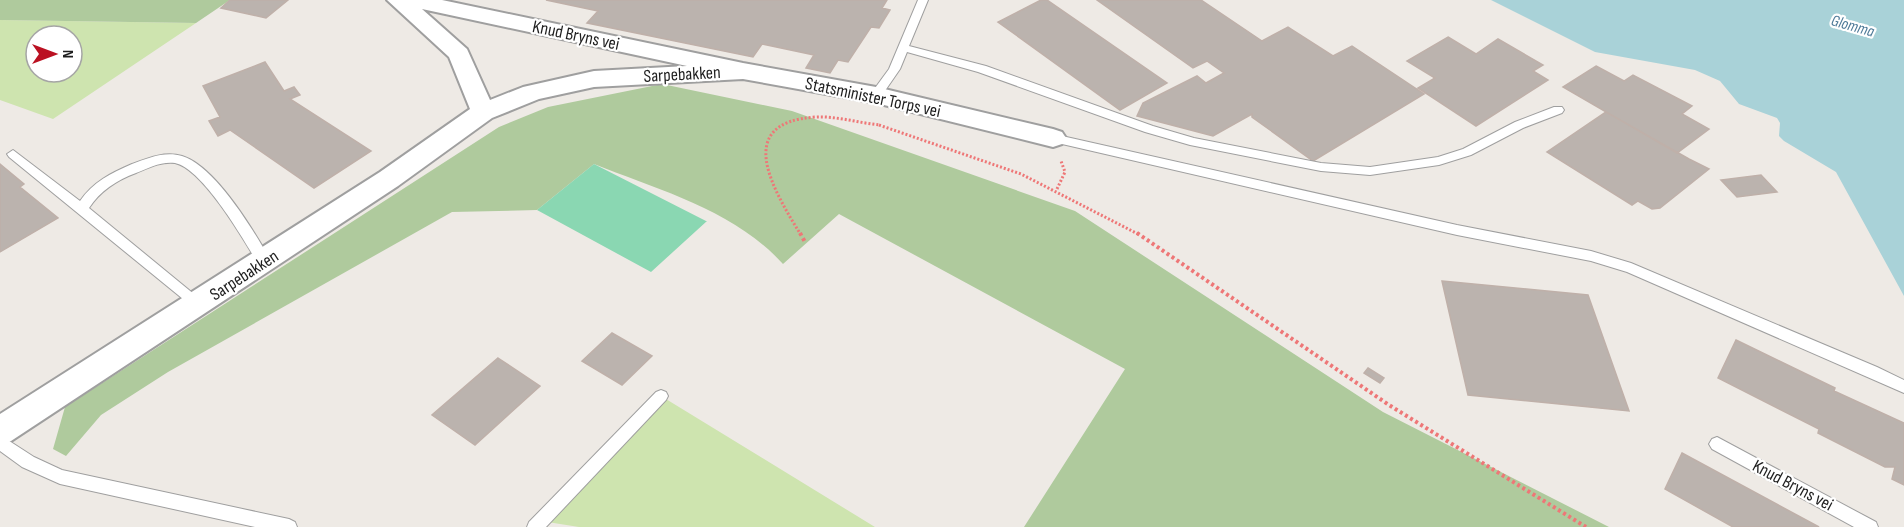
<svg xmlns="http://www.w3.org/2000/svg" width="1904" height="527" viewBox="0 0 1904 527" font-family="'Sofia Sans Condensed',sans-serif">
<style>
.grass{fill:#cee4af;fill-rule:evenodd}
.forest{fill:#afca9d}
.pitch{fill:#8ad7b2}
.water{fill:#a9d2d8}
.building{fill:#bbb3ae;stroke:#bfb0a9;stroke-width:1.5}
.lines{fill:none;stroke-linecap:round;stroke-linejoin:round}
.lane-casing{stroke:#9f9f9f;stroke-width:2}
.street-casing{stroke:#9f9f9f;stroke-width:4}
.path-far1{stroke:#e77;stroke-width:3;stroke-dasharray:2 2;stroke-linecap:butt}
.path{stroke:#e77;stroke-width:4;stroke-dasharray:3 3;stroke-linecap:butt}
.lane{fill:#fff;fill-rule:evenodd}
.street{fill:#fff;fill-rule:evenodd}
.labels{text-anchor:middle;stroke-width:4.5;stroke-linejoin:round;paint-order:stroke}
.far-water-label{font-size:16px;font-style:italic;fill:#4c7897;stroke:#fff}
.street-label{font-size:18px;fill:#1e1e1e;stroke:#fff}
</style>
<rect width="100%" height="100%" fill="#eeeae5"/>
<path class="grass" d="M 0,20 L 196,23 L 53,119 L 0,100 ZM 36,36 L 72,36 L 72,72 L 36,72 Z
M 661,396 L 875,527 L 579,527 L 541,521 Z"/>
<path class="forest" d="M 0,0 L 230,0 L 196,23 L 0,20 Z
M 662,84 L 792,111 L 1075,211 L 1383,412 L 1609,527 L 1024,527 L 1125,369 L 839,214 L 783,264 C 734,210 659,190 594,164 L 537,210 L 452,212 L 168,372 L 101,415 L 66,456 L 53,449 L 65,407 L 499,127 L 548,107 Z"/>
<path class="pitch" d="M 594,164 L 706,221 L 707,221 L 651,272 L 537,210 Z"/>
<path class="water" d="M 1491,0 L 1904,0 L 1904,296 L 1836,172 L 1784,141 L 1779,136 L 1780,123 L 1777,118 L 1739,104 L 1720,81 L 1695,70 L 1595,52 Z"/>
<path class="building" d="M 230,0 L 288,0 L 266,18 L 221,8 Z
M 546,0 L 887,0 L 882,8 L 890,10 L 879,28 L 871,27 L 848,62 L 838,60 L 830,73 L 806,68 L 814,55 L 762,44 L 753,57 L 587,23 L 598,11 Z
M 1041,0 L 1047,0 L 1167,83 L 1120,110 L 998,22 Z
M 1097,0 L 1201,0 L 1262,41 L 1288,27 L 1333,56 L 1352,46 L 1424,94 L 1313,161 L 1252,117 L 1252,114 L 1213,136 L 1137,116 L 1143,103 L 1197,76 L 1206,83 L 1224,73 L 1207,61 L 1193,68 Z
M 1448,37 L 1476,54 L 1498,39 L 1543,65 L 1533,71 L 1548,80 L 1476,126 L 1418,88 L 1435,78 L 1407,61 Z
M 265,62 L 284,91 L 294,87 L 300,95 L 290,99 L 371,151 L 314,188 L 230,130 L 218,136 L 209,121 L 220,117 L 203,86 Z
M 1596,66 L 1624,81 L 1633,75 L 1692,106 L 1682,114 L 1709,129 L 1677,153 L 1563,87 Z
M 1606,112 L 1689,159 L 1709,169 L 1660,208 L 1652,209 L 1638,201 L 1632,205 L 1547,152 Z
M 0,164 L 24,184 L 20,187 L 58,218 L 0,252 Z
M 1761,175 L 1777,192 L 1737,197 L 1721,180 Z
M 1442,281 L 1588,295 L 1629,411 L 1468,395 Z
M 612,333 L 652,356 L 622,385 L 582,361 Z
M 1736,340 L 1835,388 L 1834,391 L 1904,423 L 1904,485 L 1892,479 L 1895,467 L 1885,467 L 1818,433 L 1819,429 L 1718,378 Z
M 498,358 L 540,386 L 475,445 L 432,415 Z
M 1368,368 L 1384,378 L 1380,383 L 1364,373 Z
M 1682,453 L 1819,527 L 1733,527 L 1665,489 Z"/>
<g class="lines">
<g class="lane-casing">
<path id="lane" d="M 918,0 L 928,0 L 909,46 L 986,66 L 1153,126 L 1194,138 L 1321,163 L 1370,167 L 1438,157 L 1463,149 L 1515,122 L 1554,107 L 1562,107 L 1564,110 L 1562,113 L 1523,128 L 1471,155 L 1439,165 L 1370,175 L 1321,171 L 1190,145 L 1145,132 L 978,72 L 907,52 L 900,69 L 880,98 L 872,98 L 870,95 L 889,69 Z
M 1053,134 L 1457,225 L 1591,251 L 1631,263 L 1877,367 L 1904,380 L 1904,393 L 1627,272 L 1591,261 L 1457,235 L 1049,141 L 1047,138 Z
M 13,150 L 80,201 C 93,182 111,173 132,164 C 148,158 165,151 182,156 C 215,166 254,231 271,261 L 269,265 L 259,265 C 244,240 203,169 175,163 C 162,161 148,168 136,173 C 117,180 100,191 89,208 L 206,304 L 204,308 L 194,308 L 9,157 L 7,154 Z
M 661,390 L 666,392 L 668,396 L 666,400 L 546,527 L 527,527 L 529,522 L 656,392 Z
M 0,435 L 34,457 L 62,470 L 289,519 L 295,522 L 297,527 L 255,527 L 60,484 L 22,467 L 0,451 Z
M 1717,437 L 1876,522 L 1878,527 L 1854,527 L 1712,449 L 1709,444 L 1712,439 Z"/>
</g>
<g class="street-casing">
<path id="street" d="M 387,0 L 442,0 L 743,63 L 876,87 L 1053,129 L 1062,132 L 1066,138 L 1062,144 L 1053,147 L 876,103 L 743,79 L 594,87 L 539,99 L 492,118 L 398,186 L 11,441 L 0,445 L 0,414 L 380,172 L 470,109 L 449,57 ZM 422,9 L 687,66 L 594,71 L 523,87 L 490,100 L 467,49 Z"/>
</g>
<path class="path-far1" d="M 879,125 L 1021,174 L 1140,235
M 1057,189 L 1065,172 L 1061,161
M 801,235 C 774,191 731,122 816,117 C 837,116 859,123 880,125"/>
<path class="path" d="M 800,233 L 805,242
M 1137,233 L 1389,405 L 1586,527"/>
<use href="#lane" class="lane"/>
<use href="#street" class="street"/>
</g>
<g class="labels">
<g class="far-water-label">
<text transform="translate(1853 25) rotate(16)" y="6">Glomma</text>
</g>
<g class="street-label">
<text transform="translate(576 35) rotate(12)" y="6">Knud Bryns vei</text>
<text transform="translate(682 74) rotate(-3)" y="6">Sarpebakken</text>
<text transform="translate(873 97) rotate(12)" y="6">Statsminister Torps vei</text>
<text transform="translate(244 275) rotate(-33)" y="6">Sarpebakken</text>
<text transform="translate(1793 485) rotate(28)" y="6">Knud Bryns vei</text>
</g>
</g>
<g transform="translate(54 54) rotate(90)"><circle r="28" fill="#ffffff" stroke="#a5a5a5" stroke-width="1.5"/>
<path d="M0-4.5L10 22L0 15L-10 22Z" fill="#bb1122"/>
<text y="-9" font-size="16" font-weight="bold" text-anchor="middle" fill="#1e1e1e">N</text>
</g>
</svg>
